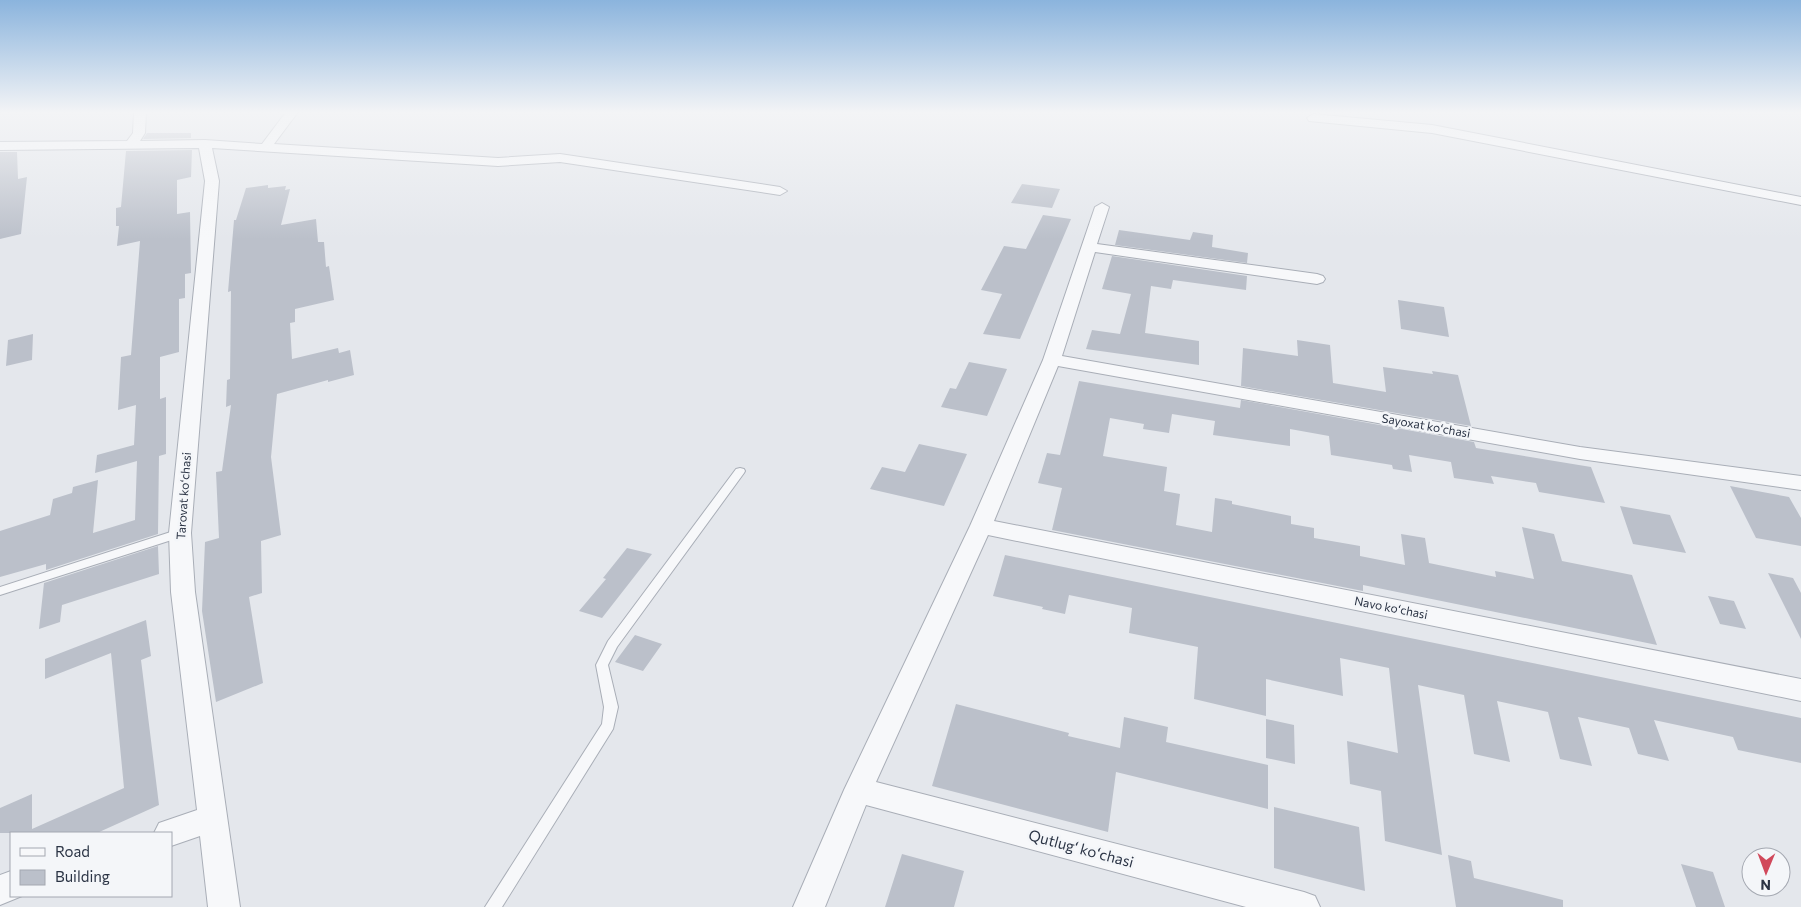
<svg xmlns="http://www.w3.org/2000/svg" width="1801" height="907" viewBox="0 0 1801 907" font-family="Commissioner,sans-serif">
<style>
.building{fill:#bbc0ca}
.lines{fill:none;stroke-linecap:round;stroke-linejoin:round}
.lane-casing{stroke:#a9aeb7;stroke-width:2}
.street-casing{stroke:#a9aeb7;stroke-width:2}
.lane{fill:#f7f8fa;fill-rule:evenodd}
.street{fill:#f7f8fa;fill-rule:evenodd}
.labels{text-anchor:middle;stroke-width:5;stroke-linejoin:round;paint-order:stroke}
.street-label{font-size:12px;fill:#2b3445;stroke:#f4f6f9}
.near-street-label{font-size:15px;fill:#2b3445;stroke:#f4f6f9}
</style>
<rect width="100%" height="100%" fill="#e4e7ec"/>
<path class="building" d="M 147,133 L 191,133 L 191,138 L 143,139 Z
M 192,150 L 191,177 L 177,180 L 177,214 L 190,212 L 191,273 L 185,274 L 185,298 L 179,299 L 179,352 L 160,357 L 160,399 L 166,397 L 166,454 L 159,456 L 158,534 L 46,570 L 46,564 L 0,577 L 0,531 L 50,515 L 53,499 L 72,493 L 73,487 L 98,480 L 93,533 L 135,520 L 137,461 L 95,473 L 97,455 L 134,445 L 136,405 L 118,410 L 121,357 L 131,355 L 140,241 L 117,246 L 119,226 L 116,226 L 116,208 L 121,207 L 126,151 Z
M 0,152 L 17,152 L 18,179 L 27,177 L 21,234 L 0,239 Z
M 1022,184 L 1060,189 L 1052,208 L 1011,203 Z
M 268,185 L 268,188 L 286,186 L 285,190 L 290,189 L 281,225 L 316,219 L 318,242 L 324,242 L 326,267 L 329,266 L 334,300 L 295,309 L 295,322 L 290,323 L 292,359 L 338,348 L 339,353 L 350,350 L 354,375 L 328,382 L 328,380 L 277,394 L 271,457 L 281,535 L 261,541 L 262,593 L 249,597 L 263,683 L 216,702 L 202,611 L 205,542 L 219,538 L 216,472 L 222,471 L 231,405 L 226,407 L 227,380 L 230,379 L 231,291 L 228,292 L 234,220 L 236,220 L 246,188 Z
M 1043,215 L 1071,219 L 1020,339 L 983,334 L 1002,294 L 981,290 L 1004,246 L 1026,249 Z
M 1119,230 L 1190,240 L 1193,232 L 1213,235 L 1212,247 L 1248,253 L 1247,263 L 1115,245 Z
M 1112,256 L 1247,276 L 1246,290 L 1173,280 L 1171,289 L 1151,286 L 1145,333 L 1199,341 L 1199,365 L 1086,349 L 1092,330 L 1120,334 L 1131,294 L 1102,289 Z
M 1398,300 L 1444,307 L 1449,337 L 1401,329 Z
M 33,334 L 32,360 L 6,366 L 8,340 Z
M 1297,340 L 1330,345 L 1333,383 L 1386,392 L 1383,367 L 1433,374 L 1432,371 L 1458,375 L 1471,426 L 1241,386 L 1243,348 L 1298,356 Z
M 969,362 L 1007,369 L 987,416 L 941,407 L 950,388 L 956,389 Z
M 1079,381 L 1240,408 L 1241,400 L 1474,442 L 1476,448 L 1591,467 L 1605,503 L 1539,492 L 1536,483 L 1491,476 L 1494,484 L 1454,478 L 1451,462 L 1409,455 L 1412,472 L 1393,469 L 1392,465 L 1331,455 L 1329,436 L 1290,429 L 1290,446 L 1213,435 L 1215,421 L 1172,414 L 1169,433 L 1143,429 L 1144,424 L 1110,418 L 1103,456 L 1167,467 L 1164,491 L 1180,494 L 1176,525 L 1212,532 L 1215,498 L 1232,501 L 1232,504 L 1291,516 L 1291,524 L 1314,528 L 1314,538 L 1360,546 L 1360,556 L 1405,565 L 1401,534 L 1425,538 L 1429,563 L 1496,577 L 1495,571 L 1534,579 L 1522,527 L 1554,534 L 1562,561 L 1632,575 L 1657,645 L 1363,585 L 1363,591 L 1052,530 L 1062,488 L 1038,483 L 1047,453 L 1060,455 Z
M 919,444 L 967,454 L 944,506 L 870,489 L 882,467 L 905,472 Z
M 1730,486 L 1789,497 L 1801,518 L 1801,546 L 1756,538 Z
M 1620,506 L 1670,515 L 1686,553 L 1633,544 Z
M 158,546 L 159,574 L 62,605 L 60,622 L 39,629 L 44,583 Z
M 627,548 L 652,554 L 602,618 L 579,611 L 606,579 L 603,578 Z
M 1005,555 L 1801,718 L 1801,763 L 1738,750 L 1733,737 L 1654,720 L 1669,761 L 1638,754 L 1629,728 L 1578,717 L 1592,766 L 1560,759 L 1548,712 L 1497,701 L 1510,762 L 1474,754 L 1464,695 L 1418,685 L 1442,855 L 1385,841 L 1381,791 L 1350,784 L 1347,741 L 1398,753 L 1389,668 L 1340,658 L 1343,696 L 1266,679 L 1266,716 L 1194,699 L 1198,647 L 1129,633 L 1132,608 L 1069,595 L 1065,614 L 1042,609 L 1043,607 L 993,596 Z
M 1768,573 L 1793,578 L 1801,593 L 1801,639 Z
M 1708,596 L 1734,601 L 1746,629 L 1720,624 Z
M 146,620 L 151,656 L 141,660 L 159,805 L 97,833 L 0,833 L 0,808 L 32,794 L 32,829 L 124,788 L 111,653 L 45,679 L 45,659 Z
M 635,635 L 662,644 L 643,671 L 615,662 Z
M 956,704 L 1069,733 L 1068,736 L 1120,748 L 1124,717 L 1168,727 L 1166,742 L 1268,765 L 1268,809 L 1116,772 L 1108,832 L 932,786 Z
M 1266,719 L 1294,725 L 1295,764 L 1266,758 Z
M 1274,807 L 1359,827 L 1365,891 L 1274,868 Z
M 902,854 L 964,871 L 954,907 L 885,907 Z
M 1448,855 L 1471,861 L 1474,878 L 1563,900 L 1563,907 L 1456,907 Z
M 1681,864 L 1713,872 L 1725,907 L 1696,907 Z"/>
<g class="lines">
<g class="lane-casing">
<path id="lane" d="M 740,468 L 744,469 L 745,471 L 744,473 L 617,647 L 608,665 L 618,707 L 613,729 L 502,907 L 485,907 L 602,724 L 604,707 L 596,665 L 608,641 L 736,469 Z
M 180,529 L 184,530 L 185,533 L 184,536 L 0,595 L 0,587 Z"/>
</g>
<g class="street-casing">
<path id="street" d="M 134,112 L 146,112 L 145,133 L 140,141 L 205,140 L 262,144 L 286,112 L 298,112 L 274,144 L 498,158 L 560,154 L 780,187 L 787,191 L 780,195 L 560,162 L 498,166 L 212,148 L 219,181 L 191,533 L 195,592 L 240,907 L 208,907 L 200,836 L 171,846 L 171,833 L 154,833 L 159,823 L 197,810 L 171,592 L 169,533 L 205,181 L 199,148 L 0,150 L 0,142 L 127,141 L 133,133 Z
M 1313,114 L 1432,125 L 1801,197 L 1801,205 L 1432,133 L 1309,121 L 1307,118 Z
M 1102,203 L 1109,207 L 1097,244 L 1317,274 L 1323,276 L 1325,279 L 1323,282 L 1317,284 L 1095,252 L 1062,356 L 1580,447 L 1801,476 L 1801,490 L 1580,459 L 1058,366 L 994,521 L 1801,679 L 1801,701 L 988,535 L 876,782 L 1304,892 L 1315,896 L 1320,907 L 1246,907 L 866,805 L 825,907 L 793,907 L 844,790 L 970,526 L 1043,360 L 1095,207 Z
M 11,871 L 11,896 L 22,896 L 0,905 L 0,875 Z"/>
</g>
<use href="#lane" class="lane"/>
<use href="#street" class="street"/>
</g>
<linearGradient id="sky" x2="0" y2="1"><stop stop-color="#8bb4dd"/><stop offset="0.47" stop-color="#f3f4f6"/><stop offset="1" stop-color="#f3f4f6" stop-opacity="0"/></linearGradient>
<rect width="1801" height="239" fill="url(#sky)"/>
<g class="labels">
<g class="street-label">
<text transform="translate(1426 426) rotate(10)" y="4">Sayoxat koʻchasi</text>
<text transform="translate(184 496) rotate(-86)" y="4">Tarovat koʻchasi</text>
<text transform="translate(1391 608) rotate(11)" y="4">Navo koʻchasi</text>
</g>
<g class="near-street-label">
<text transform="translate(1081 849) rotate(15)" y="5">Qutlugʻ koʻchasi</text>
</g>
</g>
<rect x="10" y="832" width="162" height="65" fill="#f4f6f9" stroke="#a4a8b1"/>
<rect x="20" y="848" width="25" height="8" fill="#f7f8fa" stroke="#a4a8b1"/>
<text x="55" y="857" font-size="15" fill="#2b3445">Road</text>
<rect x="20" y="870" width="25" height="15" fill="#bbc0ca" stroke="#a4a8b1"/>
<text x="55" y="882" font-size="15" fill="#2b3445">Building</text>
<g transform="translate(1766 872) rotate(181)"><circle r="24" fill="#f4f6f9" stroke="#a4a8b1"/>
<path d="M0-4L9 19L0 12L-9 19Z" fill="#d1495b"/>
<text y="-8" font-size="14" font-weight="bold" text-anchor="middle" fill="#2b3445">N</text>
</g>
</svg>
